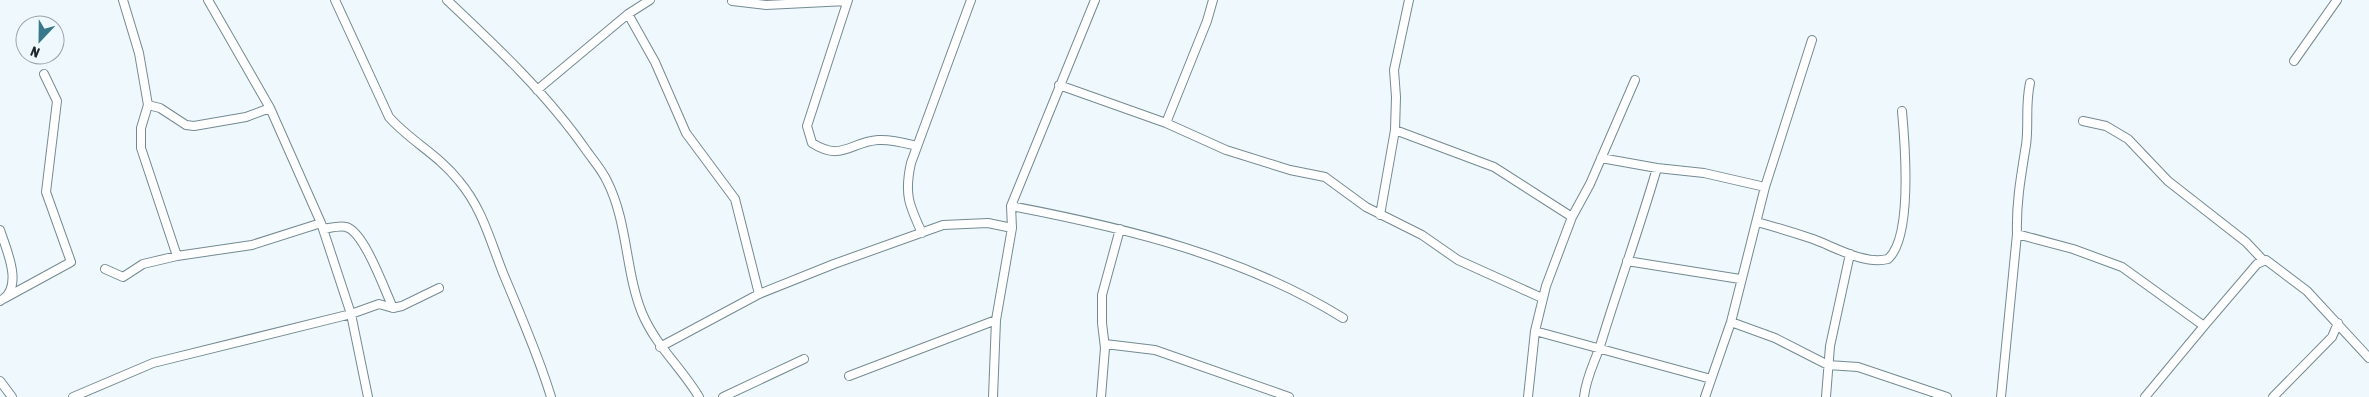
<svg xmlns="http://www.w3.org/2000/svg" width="2369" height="397" viewBox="0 0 2369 397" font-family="'Asap Condensed',sans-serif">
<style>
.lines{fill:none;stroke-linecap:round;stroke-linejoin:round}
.minor-casing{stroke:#738a92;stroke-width:10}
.minor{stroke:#fff;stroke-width:8}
</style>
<rect width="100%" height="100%" fill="#eff9fd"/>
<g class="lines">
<g class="minor-casing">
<path id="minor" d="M 123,0 L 139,53 L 148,105 L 141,128 L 141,148 L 177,256
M 208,0 L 270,108 L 321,223 L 351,314 L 368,397
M 335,0 L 389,117 C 410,141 439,155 459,181 C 482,208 490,240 503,273 C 520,314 538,354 551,397
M 447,0 C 496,46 547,94 586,150 C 593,160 602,170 607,181 C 628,222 625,271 642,313 C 656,346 681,367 699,397
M 848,0 L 807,126 L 812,143 C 842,162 850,142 878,140 C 891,139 905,143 917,146
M 732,1 L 766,5 L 847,1
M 628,14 L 655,62 L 686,133 L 735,199 L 759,294
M 2294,61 L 2337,0
M 1059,85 L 1166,123 L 1226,150 L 1290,170 L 1325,177 L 1366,207 L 1422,235 L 1458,260 L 1542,298
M 537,90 L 628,14 L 650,0
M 148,105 L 160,108 L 186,125 L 194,126 L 246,117 L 270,108
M 2083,121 L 2106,126 L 2128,139 L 2168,181 L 2246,242 L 2263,260
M 1166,123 L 1207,21 L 1213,0
M 1395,130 L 1494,167 L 1572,217
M 1601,158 L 1657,168 L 1704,173 L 1765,187
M 1011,206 C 1126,228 1243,256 1343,318
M 1380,215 L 1395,130 L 1396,97 L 1394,70 L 1409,0
M 1757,222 C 1775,227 1795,233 1813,239 C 1835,247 1864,265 1888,259 C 1913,237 1905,144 1902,111
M 323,229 C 330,228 340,225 346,227 C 364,231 385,291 393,308
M 0,230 C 6,249 25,288 0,301
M 922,233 C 909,205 904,194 911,163 L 971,0
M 2017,234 L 2073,249 L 2122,267 L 2204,326 L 2257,264 L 2266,260 L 2307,291 L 2369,358
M 1627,261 L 1740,279
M 105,269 L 123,277 L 143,264 L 177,256 L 252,245 L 321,223
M 5,298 L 71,262 L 46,192 L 57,101 L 44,74
M 1731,322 L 1775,338 L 1828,365 L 1858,367 L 1947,397
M 1535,331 L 1711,379
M 1105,344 L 1155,350 L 1289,397
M 660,347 L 759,294 L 834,264 L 943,225 L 988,223 L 1012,228
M 849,376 L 996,320
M 0,381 L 12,397
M 73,397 L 153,363 L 351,314 L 379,304 L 393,308 L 402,306 L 439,288
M 723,397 L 804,359
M 993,397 L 996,320 L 1012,228 L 1011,206 L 1095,0
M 1101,397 L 1105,348 L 1102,323 L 1102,295 L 1120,229
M 1528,397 L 1535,331 L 1546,286 L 1572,217 L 1590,184 L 1635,80
M 1584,397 C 1586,377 1595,362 1601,343 C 1619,284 1640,227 1657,168
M 1705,397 L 1731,322 L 1765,187 L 1812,40
M 1826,397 L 1830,346 L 1850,254
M 2001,397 L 2017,234 C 2016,203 2021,176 2026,145 C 2029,124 2025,106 2030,83
M 2145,397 L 2204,326
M 2273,397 L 2332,337 L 2338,323"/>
</g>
<use href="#minor" class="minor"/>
</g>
<g transform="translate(40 40) rotate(202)"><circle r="24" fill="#eff9fd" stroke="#9ba4a8"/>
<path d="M0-4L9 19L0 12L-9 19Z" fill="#38788c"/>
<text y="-8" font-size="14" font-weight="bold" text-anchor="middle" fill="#1c2528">N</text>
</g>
</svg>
